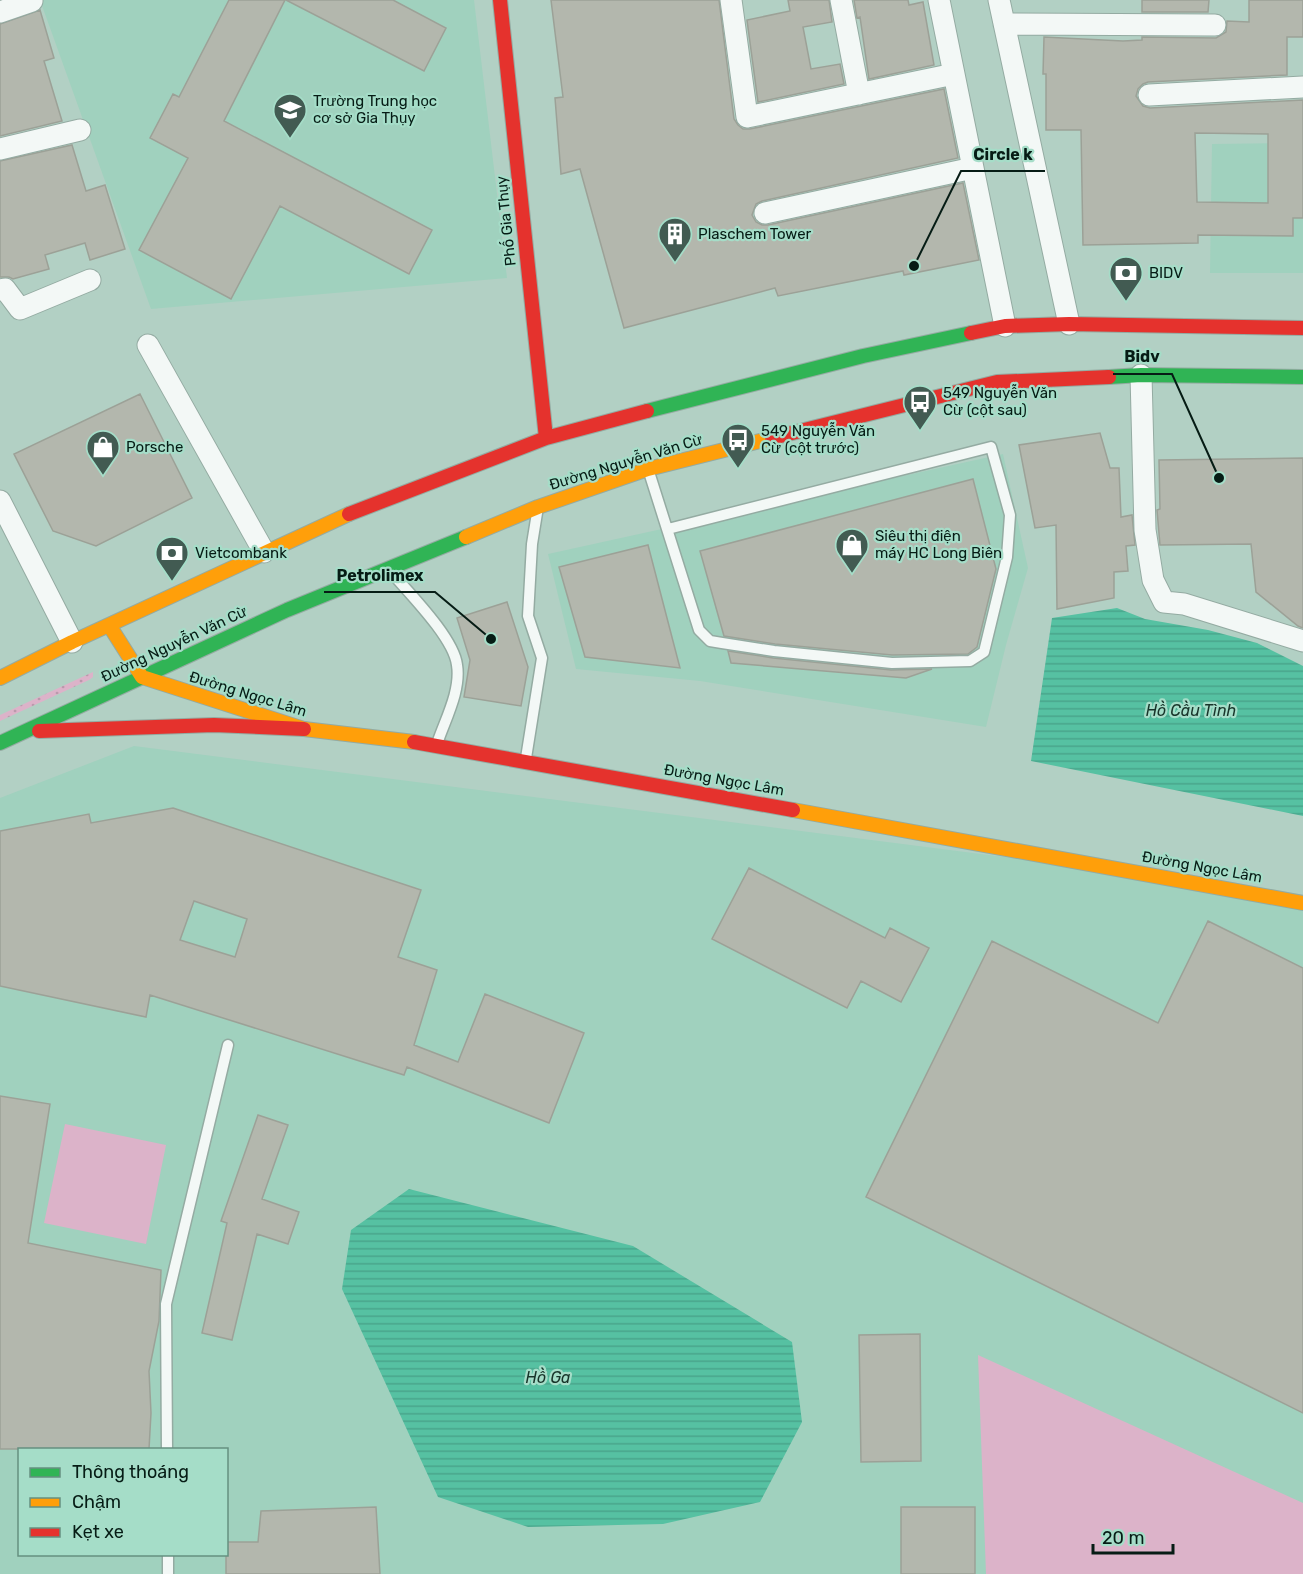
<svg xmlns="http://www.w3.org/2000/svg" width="1303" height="1574" viewBox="0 0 1303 1574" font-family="Rubik,sans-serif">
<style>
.built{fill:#a0d1be;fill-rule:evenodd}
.grass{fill:url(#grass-dots)}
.pitch{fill:#dcb3c9}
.water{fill:url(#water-rules)}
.building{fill:#b3b7ad;stroke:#9ca197;stroke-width:1.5;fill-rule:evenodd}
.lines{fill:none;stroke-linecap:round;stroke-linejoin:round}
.lane-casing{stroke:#94aba2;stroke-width:13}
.street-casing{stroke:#94aba2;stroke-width:23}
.fast-casing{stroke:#94aba2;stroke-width:16}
.slow-casing{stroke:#94aba2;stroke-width:16}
.jam-casing{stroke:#94aba2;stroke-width:16}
.lane{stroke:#f3f8f6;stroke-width:10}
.street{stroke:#f3f8f6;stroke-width:21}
.fast{stroke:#30b455;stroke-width:14}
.slow{stroke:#ff9f0a;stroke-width:14}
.jam{stroke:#e5322d;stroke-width:14}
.labels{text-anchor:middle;stroke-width:4.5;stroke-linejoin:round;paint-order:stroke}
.poi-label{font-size:15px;fill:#061c15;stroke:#a5ddc8;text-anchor:start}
.street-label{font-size:15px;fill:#061c15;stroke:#a5ddc8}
.water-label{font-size:16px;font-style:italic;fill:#18342a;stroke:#a5ddc8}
.leader{fill:none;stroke:#061c15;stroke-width:2}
.callout-dot{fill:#061c15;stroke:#a5ddc8;stroke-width:2}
.callout-label{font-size:16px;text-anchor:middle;font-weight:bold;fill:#061c15;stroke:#a5ddc8;stroke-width:4.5;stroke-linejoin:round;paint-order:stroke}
</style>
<defs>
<pattern id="grass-dots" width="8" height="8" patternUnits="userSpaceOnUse" patternTransform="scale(1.5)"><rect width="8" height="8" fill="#dcb3c9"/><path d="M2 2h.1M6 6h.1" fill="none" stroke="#bb99ac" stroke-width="1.8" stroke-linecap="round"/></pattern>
<pattern id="water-rules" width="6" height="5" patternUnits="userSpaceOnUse" patternTransform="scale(1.5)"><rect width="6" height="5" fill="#56c1a2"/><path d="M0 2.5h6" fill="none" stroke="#49a58b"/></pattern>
</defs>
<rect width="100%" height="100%" fill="#b2d0c4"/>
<path class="built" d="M 40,0 L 474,0 L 507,278 L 151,309 Z
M 1303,143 L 1303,273 L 1210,273 L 1212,144 Z
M 1003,454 L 1028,568 L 1006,645 L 986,727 L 700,681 L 576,669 L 548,554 Z
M 134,746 L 1303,895 L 1303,1574 L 0,1574 L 0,798 ZM 20,1450 L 226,1450 L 226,1554 L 20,1554 Z"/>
<path class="grass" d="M 93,672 L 93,677 L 89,680 L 0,721 L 0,715 Z"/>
<path class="pitch" d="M 65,1124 L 166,1145 L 146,1244 L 44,1223 Z
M 978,1355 L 1303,1503 L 1303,1574 L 986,1574 Z"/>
<path class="water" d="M 1117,608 L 1145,619 L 1208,630 L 1257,643 L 1303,666 L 1303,816 L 1031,761 L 1052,618 Z
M 409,1189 L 633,1246 L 792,1342 L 802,1422 L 760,1502 L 663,1524 L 528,1527 L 438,1497 L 342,1289 L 351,1230 Z"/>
<path class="building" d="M 229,0 L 285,0 L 224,121 L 432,230 L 409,274 L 280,206 L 231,299 L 139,250 L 188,158 L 150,138 L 173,94 L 179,97 Z
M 286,0 L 393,0 L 446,28 L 424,71 Z
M 551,0 L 719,0 L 734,119 L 738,125 L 743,129 L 750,129 L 944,89 L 958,158 L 762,201 L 756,204 L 752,215 L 756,222 L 762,225 L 768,225 L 963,183 L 979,260 L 904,275 L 903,271 L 778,296 L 775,288 L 624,328 L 580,169 L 561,174 L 555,98 L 563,97 Z
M 788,0 L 829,0 L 832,22 L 803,27 L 811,69 L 840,64 L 844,84 L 758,102 L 747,20 L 790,11 Z
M 854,0 L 908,0 L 909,5 L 923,2 L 934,65 L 869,79 L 860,17 L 857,18 Z
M 1142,0 L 1209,0 L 1208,12 L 1142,12 Z
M 1249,0 L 1303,0 L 1303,37 L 1287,37 L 1287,75 L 1148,82 L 1143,84 L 1138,89 L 1136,96 L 1143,106 L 1150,108 L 1303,100 L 1303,218 L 1293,218 L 1293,236 L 1198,235 L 1198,243 L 1083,245 L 1081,130 L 1046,130 L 1046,74 L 1043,74 L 1044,37 L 1123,41 L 1142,40 L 1142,37 L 1216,38 L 1226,32 L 1227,21 L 1249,22 ZM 1195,133 L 1268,134 L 1268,203 L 1197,202 Z
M 40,10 L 54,58 L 44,61 L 62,121 L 0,136 L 0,24 Z
M 72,145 L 86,191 L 105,185 L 125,249 L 90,260 L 85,243 L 45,255 L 49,269 L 13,279 L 9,277 L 0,277 L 0,161 Z
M 140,394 L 192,498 L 96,546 L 53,531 L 14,454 Z
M 1100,433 L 1110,468 L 1119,468 L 1121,517 L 1132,515 L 1135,545 L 1126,546 L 1128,571 L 1114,572 L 1114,598 L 1057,609 L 1056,525 L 1035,528 L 1019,445 Z
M 1303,458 L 1303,628 L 1298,626 L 1256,592 L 1251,544 L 1160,545 L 1157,510 L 1160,509 L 1159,460 Z
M 973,479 L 996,569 L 977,647 L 968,654 L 892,655 L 775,644 L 724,636 L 700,551 Z
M 648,545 L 680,668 L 585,657 L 559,567 Z
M 507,602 L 528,667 L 521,706 L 464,697 L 470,660 L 457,618 Z
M 728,651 L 773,658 L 891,670 L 932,669 L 906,678 L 731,663 Z
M 173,808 L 421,890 L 398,957 L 437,970 L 414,1045 L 458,1062 L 485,994 L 584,1033 L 549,1123 L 407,1067 L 404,1075 L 150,995 L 146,1017 L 0,986 L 0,831 L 89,814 L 91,823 ZM 194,901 L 247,919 L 235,957 L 180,940 Z
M 749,868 L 885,938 L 890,928 L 929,948 L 901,1002 L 861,981 L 847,1008 L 712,939 Z
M 1208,921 L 1303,968 L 1303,1413 L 866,1197 L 992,941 L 1158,1023 Z
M 0,1096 L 50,1104 L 28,1243 L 161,1270 L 159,1321 L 149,1371 L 151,1413 L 149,1449 L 0,1449 Z
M 258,1115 L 288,1125 L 262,1199 L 299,1212 L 288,1244 L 257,1234 L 232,1340 L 202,1333 L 227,1223 L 221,1221 Z
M 920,1334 L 921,1461 L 861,1462 L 859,1335 Z
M 376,1507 L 380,1574 L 226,1574 L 226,1542 L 258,1542 L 261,1511 Z
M 901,1507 L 975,1507 L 975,1574 L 901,1574 Z"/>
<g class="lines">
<g class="lane-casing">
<path id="lane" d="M 649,472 L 699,630 L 710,641 L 722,643 L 774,651 L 892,663 L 970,661 L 984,652 L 1007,557 L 1010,515 L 991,447 L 668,529
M 391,572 C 409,593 454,638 457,665 C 461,690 446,718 438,741
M 526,758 L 542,658 L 528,616 L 532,544 L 537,513
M 167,1450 L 166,1304 L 228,1045
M 168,1554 L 168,1574"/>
</g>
<g class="street-casing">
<path id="street" d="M 731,0 L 747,117 L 954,74
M 841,0 L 859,94
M 939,0 L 1005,326
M 999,0 L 1069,324
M 0,12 L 32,1
M 1004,24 L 1215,25
M 1149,95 L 1303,87
M 0,149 L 80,130
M 765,213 L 973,168
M 0,290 L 5,289 L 20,309 L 90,280
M 148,345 L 264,552
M 1141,375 L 1145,530 L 1153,580 L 1164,602 L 1184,604 L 1303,641
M 0,501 L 72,642"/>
</g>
<g class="fast-casing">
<path id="fast" d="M 1109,377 L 1141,375 L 1303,377
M 647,411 L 863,356 L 971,333
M 0,743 L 287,610 L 466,537"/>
</g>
<g class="slow-casing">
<path id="slow" d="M 466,537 L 538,507 L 648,469 L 772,438
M 109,625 L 142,677 L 304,729 L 414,742
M 0,678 L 72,642 L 349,514
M 793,810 L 1303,903"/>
</g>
<g class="jam-casing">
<path id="jam" d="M 500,0 L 546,438
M 971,333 L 1005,326 L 1069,324 L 1303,328
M 772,438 L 997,382 L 1109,377
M 349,514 L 546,438 L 647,411
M 39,731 L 214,725 L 304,729
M 414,742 L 793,810"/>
</g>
<use href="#lane" class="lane"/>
<use href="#street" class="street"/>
<use href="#fast" class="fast"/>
<use href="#slow" class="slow"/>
<use href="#jam" class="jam"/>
</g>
<defs>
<g id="school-pin" transform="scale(1.725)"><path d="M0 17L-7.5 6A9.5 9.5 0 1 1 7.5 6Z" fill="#425b52" stroke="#a5ddc8"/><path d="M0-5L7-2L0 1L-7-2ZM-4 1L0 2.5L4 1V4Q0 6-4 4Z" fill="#fff"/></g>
<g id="building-pin" transform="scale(1.725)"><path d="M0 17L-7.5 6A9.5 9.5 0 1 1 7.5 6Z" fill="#425b52" stroke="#a5ddc8"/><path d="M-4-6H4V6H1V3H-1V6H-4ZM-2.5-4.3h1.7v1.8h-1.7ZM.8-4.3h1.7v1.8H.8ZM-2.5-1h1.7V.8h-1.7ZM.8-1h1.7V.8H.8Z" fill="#fff"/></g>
<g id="bank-pin" transform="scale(1.725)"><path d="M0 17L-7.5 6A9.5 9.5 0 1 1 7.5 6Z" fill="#425b52" stroke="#a5ddc8"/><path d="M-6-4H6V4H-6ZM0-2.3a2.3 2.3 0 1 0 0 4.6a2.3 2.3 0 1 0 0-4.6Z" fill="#fff"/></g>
<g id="bus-pin" transform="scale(1.725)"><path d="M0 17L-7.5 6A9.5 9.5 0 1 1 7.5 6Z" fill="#425b52" stroke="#a5ddc8"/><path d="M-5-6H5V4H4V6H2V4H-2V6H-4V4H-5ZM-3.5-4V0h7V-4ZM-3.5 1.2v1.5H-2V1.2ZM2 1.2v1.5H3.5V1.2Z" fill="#fff"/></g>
<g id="shop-pin" transform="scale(1.725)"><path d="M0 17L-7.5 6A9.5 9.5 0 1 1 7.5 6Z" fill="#425b52" stroke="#a5ddc8"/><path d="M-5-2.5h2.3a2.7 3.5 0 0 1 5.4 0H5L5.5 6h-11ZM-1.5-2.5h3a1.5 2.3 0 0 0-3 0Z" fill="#fff"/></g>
</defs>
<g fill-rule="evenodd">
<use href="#school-pin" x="290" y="110"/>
<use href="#building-pin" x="675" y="234"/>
<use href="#bank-pin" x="1126" y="273"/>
<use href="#bus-pin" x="920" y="402"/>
<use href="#bus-pin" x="738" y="440"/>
<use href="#shop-pin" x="103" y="447"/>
<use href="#shop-pin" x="852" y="545"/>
<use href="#bank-pin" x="172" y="553"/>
</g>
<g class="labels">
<g class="poi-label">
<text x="313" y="106">Trường Trung học<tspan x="313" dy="17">cơ sở Gia Thụy</tspan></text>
<text x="698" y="239">Plaschem Tower</text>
<text x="1149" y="278">BIDV</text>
<text x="943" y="398">549 Nguyễn Văn<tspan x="943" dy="17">Cừ (cột sau)</tspan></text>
<text x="761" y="436">549 Nguyễn Văn<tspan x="761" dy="17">Cừ (cột trước)</tspan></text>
<text x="126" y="452">Porsche</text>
<text x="875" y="541">Siêu thị điện<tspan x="875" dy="17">máy HC Long Biên</tspan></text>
<text x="195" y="558">Vietcombank</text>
</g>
<g class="street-label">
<text transform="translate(506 221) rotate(-96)" y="5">Phố Gia Thụy</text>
<text transform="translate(626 462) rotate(-17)" y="5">Đường Nguyễn Văn Cừ</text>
<text transform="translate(174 644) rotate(-25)" y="5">Đường Nguyễn Văn Cừ</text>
<text transform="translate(248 694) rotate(17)" y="5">Đường Ngọc Lâm</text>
<text transform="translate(724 780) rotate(10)" y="5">Đường Ngọc Lâm</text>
<text transform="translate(1202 867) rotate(10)" y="5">Đường Ngọc Lâm</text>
</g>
<g class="water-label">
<text x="1191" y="716">Hồ Cầu Tình</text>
<text x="548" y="1383">Hồ Ga</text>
</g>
</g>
<path class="leader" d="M914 266L961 171H1045M1219 478L1172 374H1113M491 639L435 592H324"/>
<g class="callout-dot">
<circle cx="914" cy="266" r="6"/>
<circle cx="1219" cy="478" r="6"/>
<circle cx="491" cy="639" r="6"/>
</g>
<g class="callout-label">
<text x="1003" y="160">Circle k</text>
<text x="1142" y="362">Bidv</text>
<text x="380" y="581">Petrolimex</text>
</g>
<rect x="18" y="1448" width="210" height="108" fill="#a5ddc8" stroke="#659080" stroke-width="1.5"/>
<rect x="30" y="1468" width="30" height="9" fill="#30b455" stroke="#659080" stroke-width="1.5"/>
<text x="72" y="1478" font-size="18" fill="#061c15">Thông thoáng</text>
<rect x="30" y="1498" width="30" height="9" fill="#ff9f0a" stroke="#659080" stroke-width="1.5"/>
<text x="72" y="1508" font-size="18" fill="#061c15">Chậm</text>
<rect x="30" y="1528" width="30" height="9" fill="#e5322d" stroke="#659080" stroke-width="1.5"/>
<text x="72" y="1538" font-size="18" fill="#061c15">Kẹt xe</text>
<path d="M1093 1544v9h80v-9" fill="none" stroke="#061c15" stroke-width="3"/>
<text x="1102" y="1544" font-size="18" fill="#061c15" stroke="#a5ddc8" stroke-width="4.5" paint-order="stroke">20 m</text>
</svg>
